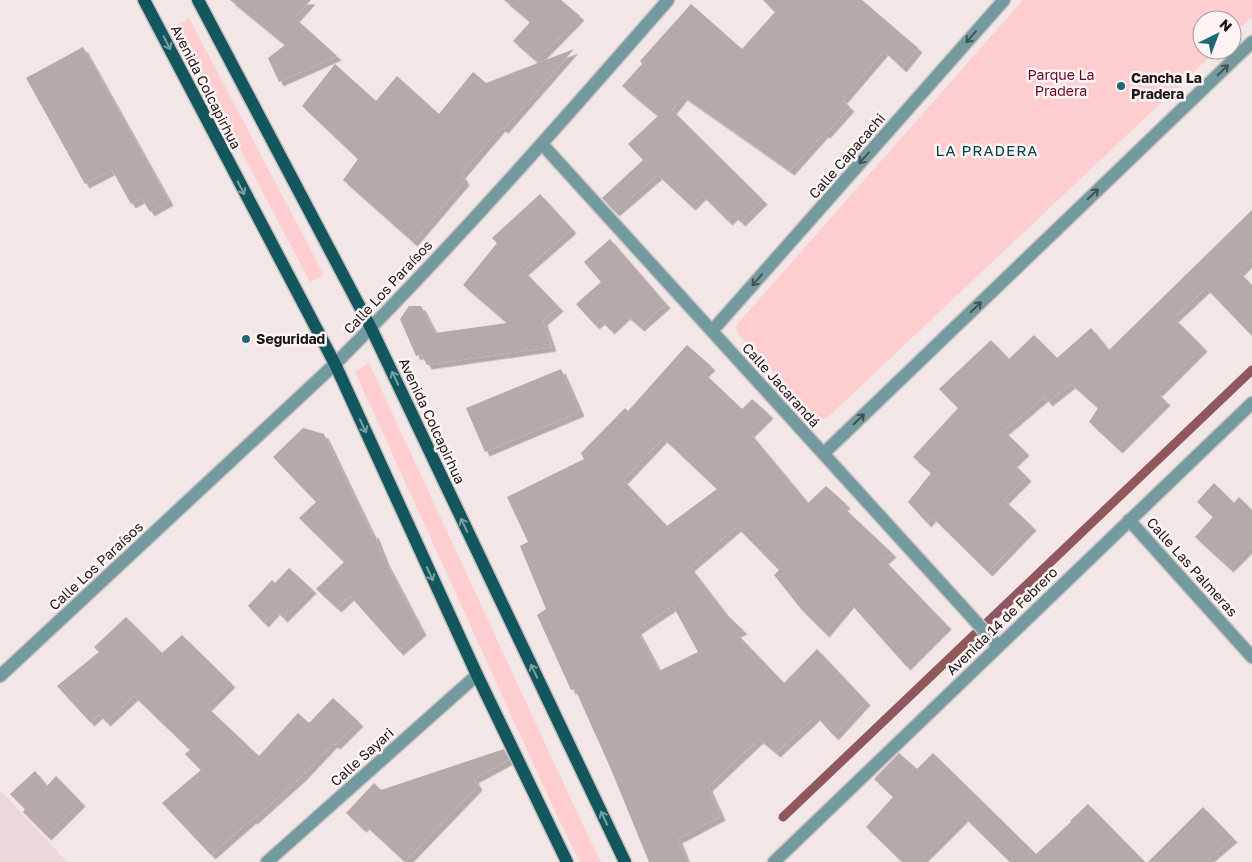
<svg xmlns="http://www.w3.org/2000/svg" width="1252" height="862" viewBox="0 0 1252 862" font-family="'Golos Text',sans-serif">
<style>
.built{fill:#edd8d9}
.green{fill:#fdcdcf}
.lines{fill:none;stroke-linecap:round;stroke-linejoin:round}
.stream{stroke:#90585d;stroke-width:9}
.building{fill:#b5a9aa;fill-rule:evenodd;filter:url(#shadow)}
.minor-casing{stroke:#cbc1c1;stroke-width:15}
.major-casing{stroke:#cbc1c1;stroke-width:15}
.minor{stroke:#739b9f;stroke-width:12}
.major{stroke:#11575d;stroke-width:12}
.oneway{stroke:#435355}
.oneway2{stroke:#7c9ea1}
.poi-dot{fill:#1d6970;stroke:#fef4f4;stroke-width:2}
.labels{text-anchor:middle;stroke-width:5;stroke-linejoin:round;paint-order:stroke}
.park-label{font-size:14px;fill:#680720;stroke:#fef4f4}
.poi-label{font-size:14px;font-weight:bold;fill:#1c1818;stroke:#fef4f4;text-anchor:start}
.street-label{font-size:14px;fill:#1c1818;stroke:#fef4f4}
.neighbourhood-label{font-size:15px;letter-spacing:1px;fill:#01454a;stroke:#fef4f4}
</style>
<defs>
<filter id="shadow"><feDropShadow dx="4.5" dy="4.5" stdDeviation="0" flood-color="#0004"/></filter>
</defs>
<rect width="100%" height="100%" fill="#f2e6e6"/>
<path class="built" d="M 0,790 L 67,862 L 0,862 Z"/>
<path class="green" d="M 1023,0 L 1252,0 L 1252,17 L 1232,35 L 1232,20 L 1202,20 L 1202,50 L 1217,50 L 827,418 L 822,420 L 815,417 L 739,335 L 736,327 L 739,322 Z
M 189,18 L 324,275 L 310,282 L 175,26 Z
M 369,363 L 581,821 L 601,862 L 580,862 L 558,818 L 355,372 Z"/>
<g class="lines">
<path class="stream" d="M 783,817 L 1252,370"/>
</g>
<path class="building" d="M 230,0 L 311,0 L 295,18 L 337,56 L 279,82 L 268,58 L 285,45 Z
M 504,0 L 561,0 L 580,16 L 536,61 L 513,41 L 530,22 Z
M 763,0 L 862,0 L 918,48 L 902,68 L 884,51 L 842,100 L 850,107 L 826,134 L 824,133 L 790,171 L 683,96 L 672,110 L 763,200 L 741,222 L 734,215 L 728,221 L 702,195 L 691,206 L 658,175 L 615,212 L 602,198 L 643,160 L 628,144 L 658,116 L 622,86 L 642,64 L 640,61 L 691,4 L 742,49 L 775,12 Z
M 83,47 L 169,201 L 150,212 L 142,198 L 131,204 L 112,170 L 85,184 L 26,78 Z
M 574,49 L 504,129 L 501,127 L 461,174 L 465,181 L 413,242 L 343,180 L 358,159 L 302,106 L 335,64 L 376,101 L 397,76 L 439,114 L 473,72 L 486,83 Z
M 540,194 L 572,229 L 524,271 L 559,307 L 543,321 L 552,347 L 427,365 L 421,354 L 416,356 L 400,319 L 409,306 L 421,306 L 435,333 L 507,323 L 463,285 L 497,243 L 492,238 Z
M 1252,210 L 1252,259 L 1239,272 L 1252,285 L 1252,336 L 1206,288 L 1174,318 L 1203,347 L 1157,393 L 1166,401 L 1118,449 L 1089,422 L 1098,408 L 1071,384 L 1048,402 L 1044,397 L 1004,431 L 1025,451 L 1013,463 L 1027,477 L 1004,500 L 1032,526 L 988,572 L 932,517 L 927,523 L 908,502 L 931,473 L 913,457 L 958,408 L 939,389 L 991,340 L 1009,359 L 1034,335 L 1057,358 L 1091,328 L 1109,350 Z
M 610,239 L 666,304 L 640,327 L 626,315 L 610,330 L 601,320 L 595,325 L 576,304 L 601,282 L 584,262 Z
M 687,345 L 711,366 L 704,373 L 742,409 L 752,399 L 769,414 L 750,433 L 808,503 L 826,486 L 846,504 L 843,507 L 892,553 L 884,560 L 947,625 L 906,666 L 850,603 L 825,633 L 801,609 L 774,575 L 779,570 L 737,527 L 690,567 L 726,614 L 743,630 L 736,633 L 784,683 L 817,649 L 866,701 L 834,736 L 816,716 L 776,753 L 759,739 L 708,787 L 721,816 L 678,839 L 687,862 L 649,862 L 610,767 L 575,689 L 571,690 L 537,615 L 546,609 L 520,546 L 528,542 L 507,497 L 584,459 L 581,453 L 625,408 L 628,411 ZM 663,438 L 717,489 L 667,526 L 623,480 ZM 673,606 L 698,652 L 659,671 L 637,630 Z
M 561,369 L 580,412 L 485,452 L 466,408 Z
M 303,428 L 324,434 L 372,534 L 374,533 L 385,561 L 422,631 L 399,651 L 350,596 L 337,608 L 316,589 L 344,562 L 299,518 L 316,502 L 273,457 Z
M 1214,483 L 1234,503 L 1239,497 L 1252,510 L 1252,545 L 1229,568 L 1195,537 L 1213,517 L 1197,502 Z
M 289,568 L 312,589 L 283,618 L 276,610 L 264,623 L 248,606 L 272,580 L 275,583 Z
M 126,617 L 162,653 L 182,635 L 231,683 L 207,707 L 259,756 L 298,713 L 309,723 L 333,698 L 359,722 L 336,745 L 333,743 L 302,776 L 253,820 L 252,819 L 211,855 L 162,803 L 201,770 L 185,754 L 190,750 L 134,696 L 106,722 L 99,714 L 90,722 L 57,686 L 99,652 L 94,647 Z
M 504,749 L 509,760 L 474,779 L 478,786 L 405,862 L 365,825 L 362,828 L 346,813 L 374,783 L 381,790 Z
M 899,753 L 917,769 L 933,753 L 1036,854 L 1071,822 L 1070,821 L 1088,804 L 1145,862 L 1010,862 L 964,817 L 919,862 L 902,862 L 866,827 L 893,797 L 874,779 Z
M 35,771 L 47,786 L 56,776 L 81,802 L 47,836 L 23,812 L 25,809 L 10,794 Z
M 1203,807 L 1233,838 L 1205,862 L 1148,862 Z"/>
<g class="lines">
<g class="minor-casing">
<path id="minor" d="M 542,144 L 998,646
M 712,331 L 1004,0
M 824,453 L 1252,42
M 1129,520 L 1252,657
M 0,676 L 335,364 C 451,248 560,124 668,0
M 267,862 L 477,675
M 774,862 L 1252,403"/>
</g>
<g class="major-casing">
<path id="major" d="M 144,0 L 335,364 L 477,675 L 567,862
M 198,0 L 371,328 L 625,862"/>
</g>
<use href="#minor" class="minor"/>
<use href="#major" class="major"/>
</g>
<defs><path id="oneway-shaft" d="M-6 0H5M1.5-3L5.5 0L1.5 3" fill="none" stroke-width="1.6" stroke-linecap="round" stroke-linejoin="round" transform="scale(1.25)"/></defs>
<g class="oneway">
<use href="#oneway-shaft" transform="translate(971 37) rotate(131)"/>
<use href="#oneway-shaft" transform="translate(1223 70) rotate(-44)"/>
<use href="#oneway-shaft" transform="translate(864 158) rotate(131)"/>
<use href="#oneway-shaft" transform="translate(1093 194) rotate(-44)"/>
<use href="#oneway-shaft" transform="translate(757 280) rotate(131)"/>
<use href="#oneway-shaft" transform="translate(976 307) rotate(-44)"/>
<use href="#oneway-shaft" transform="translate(859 419) rotate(-44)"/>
</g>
<g class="oneway2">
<use href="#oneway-shaft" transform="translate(167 43) rotate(63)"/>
<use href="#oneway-shaft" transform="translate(241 188) rotate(63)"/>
<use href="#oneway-shaft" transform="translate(395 378) rotate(-115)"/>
<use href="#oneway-shaft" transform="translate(363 426) rotate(65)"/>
<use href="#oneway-shaft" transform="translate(464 525) rotate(-115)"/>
<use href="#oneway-shaft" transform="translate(430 574) rotate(65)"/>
<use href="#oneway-shaft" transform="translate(534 671) rotate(-115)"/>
<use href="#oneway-shaft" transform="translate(604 818) rotate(-115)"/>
</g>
<g class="poi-dot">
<circle cx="1121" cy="86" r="5"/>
<circle cx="246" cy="339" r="5"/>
</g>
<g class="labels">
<g class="park-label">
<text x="1061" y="80">Parque La<tspan x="1061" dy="16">Pradera</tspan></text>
</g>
<g class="poi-label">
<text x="1131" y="83">Cancha La<tspan x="1131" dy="16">Pradera</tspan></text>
<text x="256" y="344">Seguridad</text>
</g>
<g class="street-label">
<text transform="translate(206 87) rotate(63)" y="5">Avenida Colcapirhua</text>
<text transform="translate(847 156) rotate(-49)" y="5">Calle Capacachi</text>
<text transform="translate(388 287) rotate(-47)" y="5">Calle Los Paraísos</text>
<text transform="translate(781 385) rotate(48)" y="5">Calle Jacarandá</text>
<text transform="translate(432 421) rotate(65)" y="5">Avenida Colcapirhua</text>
<text transform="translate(96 566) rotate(-43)" y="5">Calle Los Paraísos</text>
<text transform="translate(1192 567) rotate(48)" y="5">Calle Las Palmeras</text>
<text transform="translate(1002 621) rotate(-44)" y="5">Avenida 14 de Febrero</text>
<text transform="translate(362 757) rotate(-42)" y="5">Calle Sayari</text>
</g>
<g class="neighbourhood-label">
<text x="987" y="156">LA PRADERA</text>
</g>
</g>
<g transform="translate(1217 35) rotate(42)"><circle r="24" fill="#fef4f4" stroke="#a49c9c"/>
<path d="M0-4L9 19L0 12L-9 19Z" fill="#1d6970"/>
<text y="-8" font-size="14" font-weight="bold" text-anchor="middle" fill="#1c1818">N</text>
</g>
</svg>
